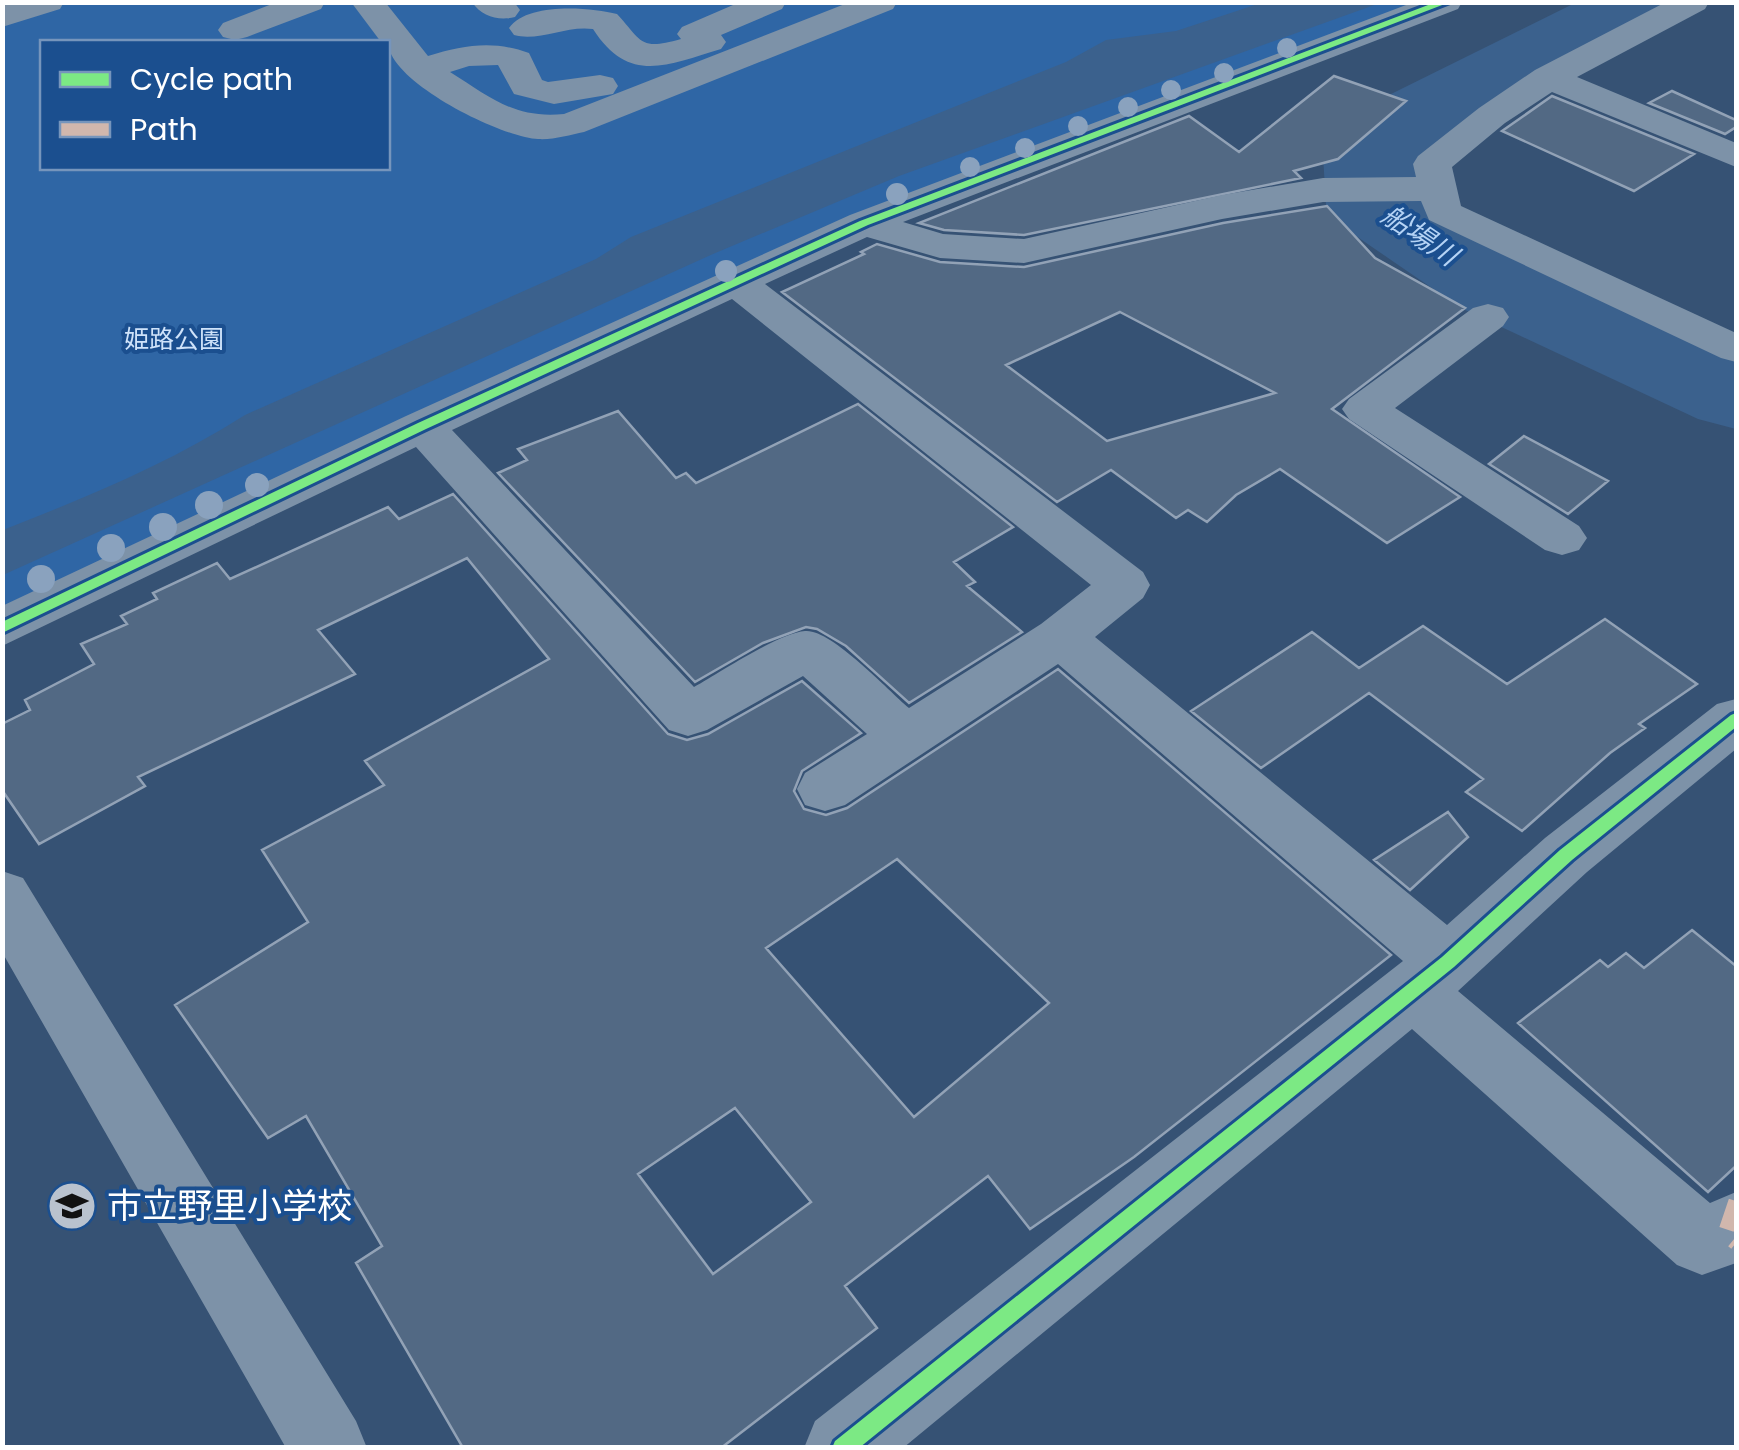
<svg xmlns="http://www.w3.org/2000/svg" width="1739" height="1450" viewBox="0 0 1739 1450" font-family="Poppins,'Noto Sans JP',sans-serif">
<style>
.green{fill:#2f66a5;fill-rule:evenodd}
.water{fill:#3b618d}
.lines{fill:none;stroke-linecap:round;stroke-linejoin:round}
.river{fill:#3b618d;fill-rule:evenodd}
.building{fill:#526984;stroke:#92a2b6;stroke-width:2.5;fill-rule:evenodd}
.minor{fill:#7d92a8;fill-rule:evenodd}
.quiet{stroke:#d1b7ad;stroke-width:15;stroke-dasharray:30 15;stroke-linecap:butt}
.cycleway-casing{stroke:#1b4f8f;stroke-width:6}
.cycleway{fill:#7ce984;fill-rule:evenodd}
.tree{fill:#8aa2be}
.labels{text-anchor:middle;stroke-width:8;stroke-linejoin:round;paint-order:stroke}
.far-park-label{font-size:25px;fill:#cfe3fa;stroke:#1b4f8f}
.far-water-label{font-size:28px;font-style:italic;fill:#b5d3f5;stroke:#1b4f8f}
.near-poi-label{font-size:35px;fill:#fff;stroke:#1b4f8f;text-anchor:start}
</style>
<rect width="100%" height="100%" fill="#365274"/>
<path class="green" d="M 2,3 L 1431,3 L 914,196 L 3,606 ZM 42,42 L 388,42 L 388,168 L 42,168 Z"/>
<path class="water" d="M 1264,2 L 1380,3 L 899,176 L 713,254 L 3,575 L 3,530 C 87,497 168,464 245,415 L 596,259 L 631,237 L 1066,62 L 1106,40 L 1176,31 Z"/>
<g class="lines">
<path class="river" d="M 1577,2 L 1681,2 L 1669,19 L 1447,135 L 1416,162 L 1420,193 L 1533,266 L 1736,355 L 1736,429 L 1698,419 L 1461,308 L 1340,225 L 1326,205 L 1323,155 L 1337,136 L 1385,97 Z"/>
</g>
<path class="building" d="M 1334,76 L 1406,101 L 1338,159 L 1294,171 L 1301,178 L 1024,235 L 944,230 L 919,223 L 1189,116 L 1239,152 Z
M 1672,91 L 1736,120 L 1736,127 L 1725,134 L 1649,103 Z
M 1552,96 L 1694,154 L 1634,191 L 1502,131 Z
M 1327,206 L 1375,258 L 1465,308 L 1332,409 L 1460,497 L 1387,543 L 1280,469 L 1236,495 L 1207,522 L 1188,510 L 1176,518 L 1111,470 L 1057,502 L 782,292 L 864,254 L 861,252 L 877,244 L 940,262 L 1024,267 L 1223,223 ZM 1120,312 L 1275,393 L 1107,441 L 1006,365 Z
M 858,404 L 1013,527 L 954,562 L 975,582 L 967,586 L 1022,632 L 909,703 L 846,646 L 817,629 L 806,627 L 763,643 L 695,682 L 498,473 L 527,460 L 518,449 L 618,411 L 676,478 L 686,473 L 696,483 Z
M 1524,436 L 1608,481 L 1568,514 L 1489,464 Z
M 453,494 L 668,734 L 687,740 L 708,734 L 802,681 L 861,733 L 802,771 L 794,791 L 804,809 L 826,815 L 847,808 L 1058,669 L 1391,955 L 1134,1157 L 1030,1229 L 988,1176 L 845,1286 L 877,1328 L 721,1448 L 463,1448 L 356,1263 L 382,1246 L 306,1116 L 268,1138 L 175,1005 L 308,922 L 262,850 L 384,785 L 365,761 L 549,659 L 467,558 L 318,630 L 355,674 L 138,777 L 145,786 L 39,844 L 2,790 L 2,724 L 30,710 L 25,700 L 94,664 L 81,644 L 127,624 L 121,616 L 157,599 L 153,593 L 217,563 L 230,579 L 388,507 L 399,519 ZM 897,859 L 1049,1003 L 914,1117 L 766,948 ZM 735,1108 L 811,1202 L 713,1274 L 638,1174 Z
M 1605,619 L 1697,684 L 1639,724 L 1645,728 L 1610,753 L 1522,831 L 1466,792 L 1483,779 L 1369,693 L 1261,768 L 1191,711 L 1312,632 L 1359,668 L 1423,626 L 1507,684 Z
M 1448,812 L 1468,837 L 1410,890 L 1374,860 Z
M 1692,930 L 1736,966 L 1736,1166 L 1708,1192 L 1518,1023 L 1600,960 L 1608,967 L 1626,953 L 1644,968 Z"/>
<g class="lines">
<path class="minor" d="M 13,2 L 64,2 L 60,9 L 2,27 L 2,6 Z
M 277,2 L 325,2 L 321,9 L 247,37 L 235,40 L 223,37 L 218,30 L 223,23 Z
M 351,2 L 385,2 L 428,56 C 464,45 493,40 529,53 L 542,80 L 548,82 L 600,75 L 613,78 L 618,86 L 613,94 L 554,104 L 514,94 L 498,65 L 469,66 L 450,72 C 490,97 514,119 564,114 L 850,2 L 897,2 L 893,9 L 584,132 C 570,135 553,140 538,139 C 503,138 388,82 388,42 L 381,42 Z
M 472,2 L 514,2 L 520,10 L 515,17 C 499,21 482,17 472,2 Z
M 740,2 L 786,2 L 782,9 L 721,35 L 726,42 L 721,49 C 667,65 629,85 593,29 C 566,25 539,42 514,35 L 509,28 C 527,2 590,7 617,14 C 642,41 639,51 681,39 L 677,34 L 682,27 Z
M 1414,2 L 1462,2 L 1458,9 L 903,222 L 943,234 L 1024,239 L 1222,195 L 1323,178 L 1416,177 L 1413,164 L 1418,156 L 1479,108 L 1535,70 L 1666,2 L 1709,2 L 1705,9 L 1577,77 L 1736,143 L 1736,167 L 1552,92 L 1505,123 L 1452,167 L 1461,206 L 1736,333 L 1736,362 L 1721,358 L 1429,220 L 1421,201 L 1323,202 L 1222,219 L 1024,263 L 940,258 L 867,237 L 765,284 L 1143,572 L 1150,585 L 1143,598 L 1095,637 L 1447,925 L 1545,838 L 1717,704 L 1736,699 L 1736,749 L 1587,872 L 1458,991 L 1710,1203 L 1736,1192 L 1736,1263 L 1702,1275 L 1677,1265 L 1412,1029 L 903,1448 L 804,1448 L 815,1421 L 1403,961 L 1058,664 L 845,805 L 825,811 L 805,805 L 797,789 L 805,773 L 867,734 L 803,676 L 707,730 L 688,736 L 669,730 L 416,447 L 2,646 L 2,606 L 406,416 L 850,215 ZM 732,299 L 1091,585 L 1041,624 L 909,708 C 888,690 830,628 805,631 C 779,633 719,673 694,687 L 452,430 Z
M 1488,304 L 1503,308 L 1509,317 L 1503,326 L 1395,408 L 1579,526 L 1587,538 L 1579,550 L 1562,555 L 1545,550 L 1349,419 L 1342,409 L 1349,399 L 1473,308 Z
M 2,871 L 23,878 L 356,1421 L 367,1448 L 286,1448 L 2,952 Z"/>
<path class="quiet" d="M 1736,1201 L 1725,1234 L 1736,1243"/>
<g class="cycleway-casing">
<path id="cycleway" d="M 1436,2 L 1450,2 L 868,225 L 426,429 L 2,633 L 2,622 L 418,423 L 860,221 Z
M 1736,713 L 1736,727 L 1572,860 L 1454,967 L 859,1448 L 832,1448 L 835,1441 L 1442,957 L 1560,850 L 1731,715 Z"/>
</g>
<use href="#cycleway" class="cycleway"/>
</g>
<g class="tree">
<circle cx="1287" cy="48" r="10"/>
<circle cx="1224" cy="73" r="10"/>
<circle cx="1171" cy="90" r="10"/>
<circle cx="1128" cy="107" r="10"/>
<circle cx="1078" cy="126" r="10"/>
<circle cx="1025" cy="148" r="10"/>
<circle cx="970" cy="167" r="10"/>
<circle cx="897" cy="194" r="11"/>
<circle cx="726" cy="271" r="11"/>
<circle cx="257" cy="485" r="12"/>
<circle cx="209" cy="505" r="14"/>
<circle cx="163" cy="527" r="14"/>
<circle cx="111" cy="548" r="14"/>
<circle cx="41" cy="579" r="14"/>
</g>
<defs>
<g id="school-disc" transform="scale(2.5)"><circle r="9.5" fill="#b9c2ce" stroke="#1b4f8f"/><path d="M0-5L7-2L0 1L-7-2ZM-4 1L0 2.5L4 1V4Q0 6-4 4Z" fill="#111"/></g>
</defs>
<g fill-rule="evenodd">
<use href="#school-disc" x="72" y="1206"/>
</g>
<g class="labels">
<g class="far-park-label">
<text x="174" y="348">姫路公園</text>
</g>
<g class="far-water-label">
<text transform="translate(1420 235) rotate(34)" y="10">船場川</text>
</g>
<g class="near-poi-label">
<text x="107" y="1218">市立野里小学校</text>
</g>
</g>
<rect width="1739" height="1450" fill="none" stroke="#ffffff" stroke-width="10"/>
<rect x="40" y="40" width="350" height="130" fill="#1b4f8f" stroke="#7695bc" stroke-width="2.5"/>
<rect x="60" y="72" width="50" height="15" fill="#7ce984" stroke="#7695bc" stroke-width="2.5"/>
<text x="130" y="90" font-size="30" fill="#ffffff">Cycle path</text>
<rect x="60" y="122" width="50" height="15" fill="#d1b7ad" stroke="#7695bc" stroke-width="2.5"/>
<text x="130" y="140" font-size="30" fill="#ffffff">Path</text>
</svg>
